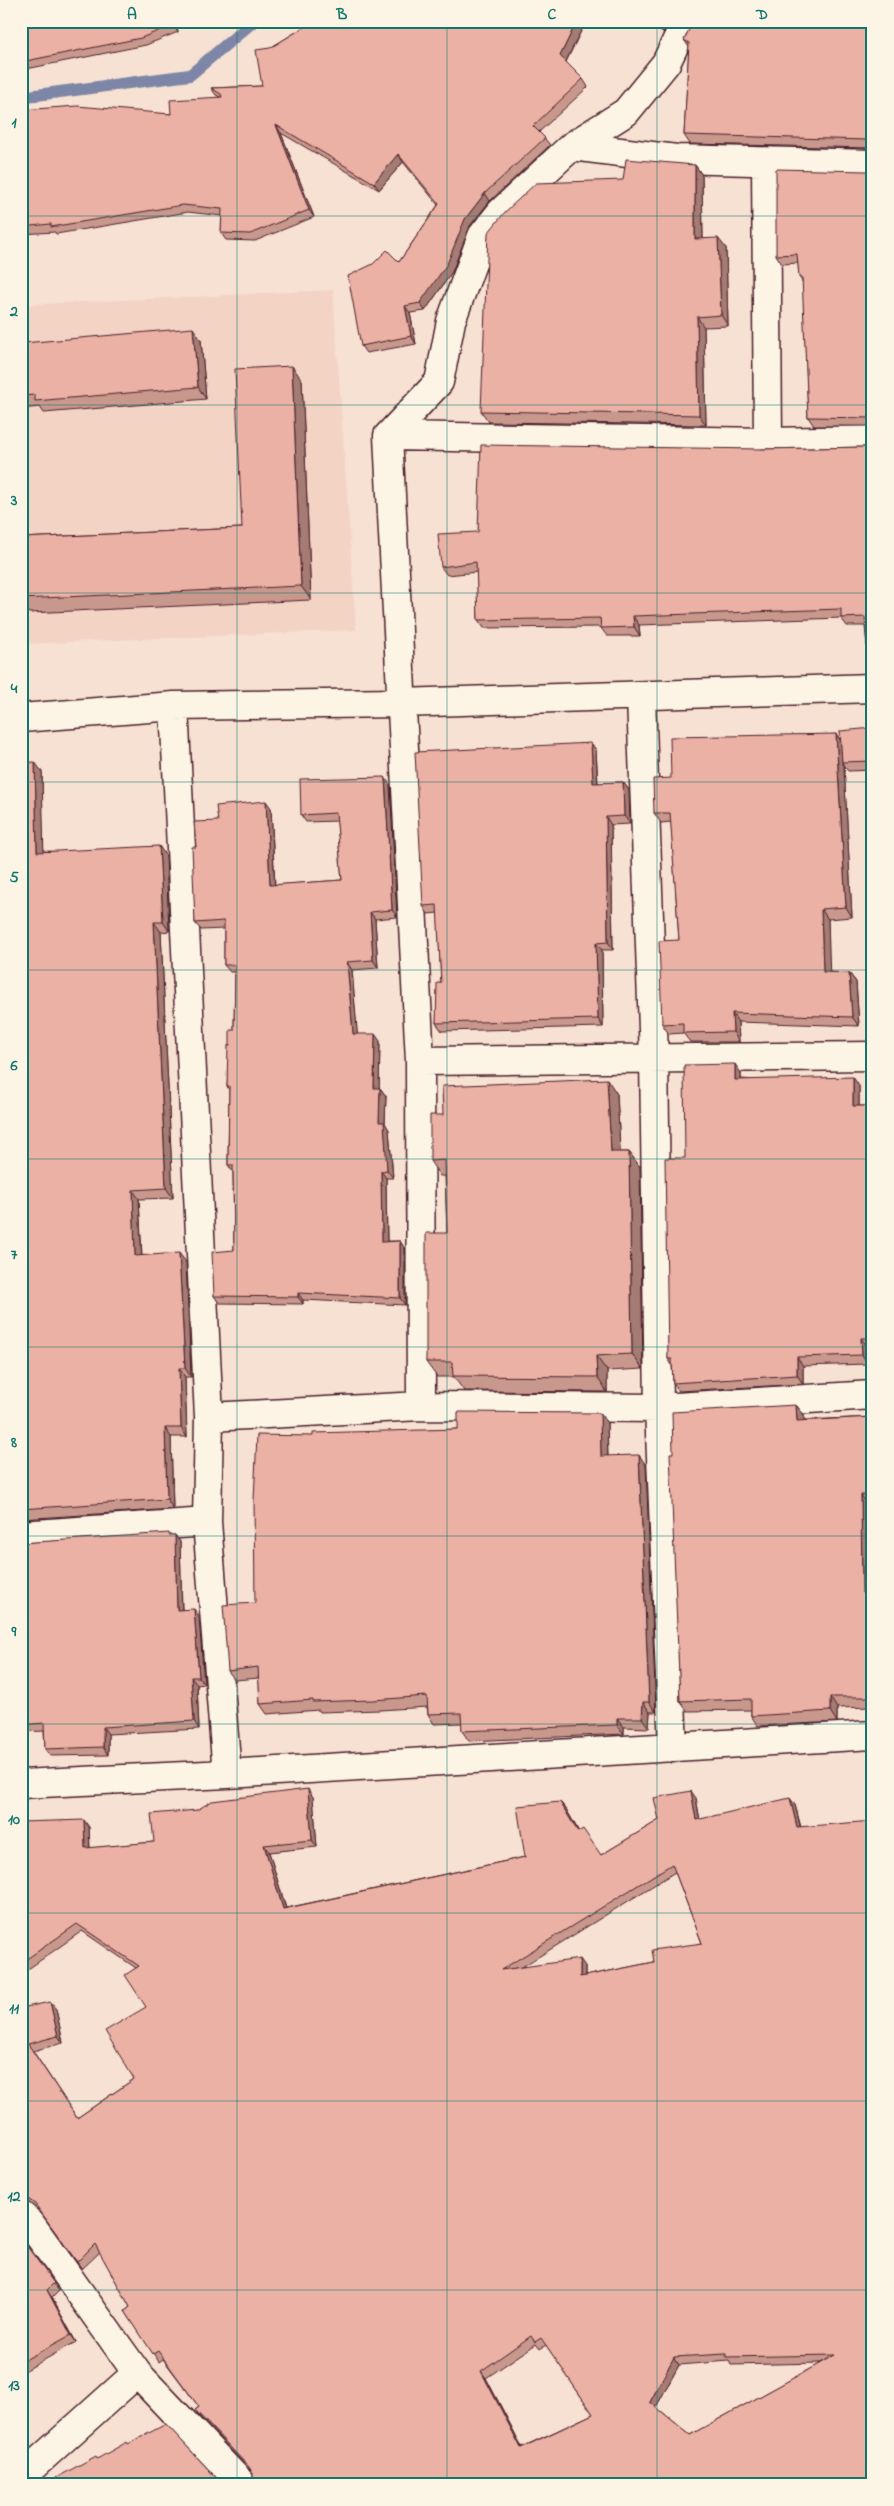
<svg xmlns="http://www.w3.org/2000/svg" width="894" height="2506" viewBox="0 0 894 2506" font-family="'Indie Flower',sans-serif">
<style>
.built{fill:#f3d3c4}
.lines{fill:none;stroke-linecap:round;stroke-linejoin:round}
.stream{stroke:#7d86a7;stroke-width:12}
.minor-casing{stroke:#4a1f2b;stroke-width:31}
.minor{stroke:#fcf5e5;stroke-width:28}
.wall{fill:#c9988d;stroke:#4a1f2b;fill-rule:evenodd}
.shaded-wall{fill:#a47c73;stroke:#4a1f2b}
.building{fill:#eab1a4;stroke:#4a1f2b;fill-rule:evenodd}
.grid{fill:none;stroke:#0f766e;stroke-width:1;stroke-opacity:0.55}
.neatline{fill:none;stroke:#0f766e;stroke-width:2}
.grid-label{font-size:16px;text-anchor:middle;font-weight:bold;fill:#0f766e}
</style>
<rect width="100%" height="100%" fill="#f7e1d2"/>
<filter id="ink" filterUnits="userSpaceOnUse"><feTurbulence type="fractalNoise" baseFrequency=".02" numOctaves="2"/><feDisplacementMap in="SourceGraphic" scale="10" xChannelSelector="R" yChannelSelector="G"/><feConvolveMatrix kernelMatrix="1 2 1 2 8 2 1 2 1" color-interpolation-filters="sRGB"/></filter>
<g filter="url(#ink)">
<path class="built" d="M 333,290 L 356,630 L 21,644 L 21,305 Z"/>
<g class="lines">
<path class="stream" d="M 21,97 L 190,75 L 254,21"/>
<g class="minor-casing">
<path id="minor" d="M 572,146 L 676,159 L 873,164
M 766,162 L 768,442
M 388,436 L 768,442 L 873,440
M 641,697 L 654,1057 L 659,1408 L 673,1748
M 174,706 L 209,1417 L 207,1522 L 227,1774
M 21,718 L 174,706 L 400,703 L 873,688
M 420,1061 L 873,1056
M 421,1406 L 420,1061 L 388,436 L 439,382 L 451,321 L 482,236 L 501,212 L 572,146 L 626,112 L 666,63 L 686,21
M 209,1417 L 421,1406 L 659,1408 L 873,1395
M 21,1535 L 207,1522
M 21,1784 L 227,1774 L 873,1735
M 21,2215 L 30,2223 L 137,2373 L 243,2485
M 21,2477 L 137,2373"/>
</g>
<use href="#minor" class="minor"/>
</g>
<path class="wall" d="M 21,21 L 176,21 L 178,32 L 146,45 L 21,70 Z
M 309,21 L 586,21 L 566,62 L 583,79 L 588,87 L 539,132 L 550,145 L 490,201 L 470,226 L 452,272 L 425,311 L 410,313 L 416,344 L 366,353 L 361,346 L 399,262 L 438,205 L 403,162 L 379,190 L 281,133 L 314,217 L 255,241 L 226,240 L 221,233 L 222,216 L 188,212 L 56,234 L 55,232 L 21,234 L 21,110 L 171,114 L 220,97 L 216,95 L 211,88 L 262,86 L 270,48 L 311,23 Z
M 644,21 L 669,21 L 663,33 Z
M 873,21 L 873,148 L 690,144 L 684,135 L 689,47 L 684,40 Z
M 695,165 L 702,175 L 703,238 L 726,248 L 728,326 L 704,327 L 706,425 L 489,422 L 481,411 L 623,180 Z
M 873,170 L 873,426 L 814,426 L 808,417 L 803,283 L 799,277 L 798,263 L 782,264 L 776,255 L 867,171 Z
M 201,340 L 206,399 L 44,413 L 40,407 L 21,409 L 21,341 L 25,343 Z
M 302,380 L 311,600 L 29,613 L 21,602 L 21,538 L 242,528 Z
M 873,445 L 873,655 L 867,646 L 865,626 L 847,626 L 841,618 L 639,625 L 640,636 L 607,636 L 601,628 L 601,627 L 484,628 L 478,620 L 477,572 L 447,575 L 441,567 L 478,532 L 762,449 L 867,447 Z
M 873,728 L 873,770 L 848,771 L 844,766 L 852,917 L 828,919 L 829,972 L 849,973 L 856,982 L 859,1026 L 738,1022 L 739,1042 L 690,1042 L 683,1033 L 669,1034 L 662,1024 L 679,940 L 671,822 L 661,823 L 654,813 L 671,778 L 836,734 L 840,739 Z
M 591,743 L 596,750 L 598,783 L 623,782 L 629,790 L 630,824 L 611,825 L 613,950 L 602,950 L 603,1027 L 442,1031 L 436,1023 L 441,983 L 438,913 L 428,914 L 423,906 Z
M 21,763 L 42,772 L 43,851 L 166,856 L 169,931 L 161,932 L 173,1198 L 139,1199 L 142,1256 L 186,1262 L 191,1377 L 185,1377 L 187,1437 L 171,1437 L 173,1509 L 21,1519 Z
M 390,785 L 397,917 L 375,919 L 378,968 L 352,970 L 357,1034 L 380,1041 L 379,1088 L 380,1088 L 386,1096 L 385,1123 L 389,1130 L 393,1178 L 386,1178 L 387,1241 L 400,1241 L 405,1249 L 405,1305 L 303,1300 L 303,1304 L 219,1303 L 214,1296 L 234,1250 L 233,1172 L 228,1165 L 229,1090 L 227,1086 L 230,1045 L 234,1030 L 235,972 L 230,972 L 224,965 L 224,929 L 201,930 L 195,923 L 196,847 L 218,821 L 271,808 L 275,885 L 342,880 L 337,821 L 306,822 L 301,815 Z
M 741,1073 L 741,1079 L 859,1086 L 859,1106 L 873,1106 L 873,1346 L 867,1346 L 868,1364 L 803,1366 L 803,1384 L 679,1391 L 673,1383 L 672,1365 L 668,1359 L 685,1158 Z
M 617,1094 L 620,1152 L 629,1152 L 640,1167 L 643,1369 L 607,1371 L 607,1392 L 464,1391 L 454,1377 L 437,1377 L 426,1362 L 447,1233 L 445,1176 L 440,1176 L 430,1161 L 443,1115 Z
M 796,1405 L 804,1415 L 804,1420 L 873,1417 L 873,1505 L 868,1505 L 869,1593 L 873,1594 L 873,1707 L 837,1708 L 837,1722 L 758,1726 L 751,1716 L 751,1710 L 687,1711 L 680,1701 L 673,1453 Z
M 607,1423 L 608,1456 L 646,1465 L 656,1712 L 650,1712 L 649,1728 L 624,1727 L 624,1734 L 469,1741 L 462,1731 L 462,1723 L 434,1724 L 428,1714 L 427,1707 L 380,1710 L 320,1712 L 319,1710 L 267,1714 L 260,1704 L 259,1678 L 235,1680 L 228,1671 L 255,1603 L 313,1436 L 458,1429 Z
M 175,1535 L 180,1542 L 182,1609 L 199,1616 L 204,1684 L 197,1685 L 199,1729 L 108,1734 L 108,1755 L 50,1756 L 45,1749 L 44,1731 L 21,1732 L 21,1543 Z
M 313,1797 L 317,1847 L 269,1852 L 286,1908 L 525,1857 L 560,1802 L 566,1809 L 579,1832 L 601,1855 L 696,1798 L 700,1820 L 795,1805 L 801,1827 L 873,2485 L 253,2482 L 253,2474 L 252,2472 L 200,2417 L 195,2410 L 199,2407 L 163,2359 L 159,2362 L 125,2311 L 130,2307 L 100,2252 L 82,2269 L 40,2211 L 25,2200 L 21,2201 L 21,2008 L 56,2009 L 63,2043 L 33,2051 L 77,2118 L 134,2079 L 146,2007 L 136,1968 L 82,1931 L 21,1974 L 21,1822 L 89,1827 L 90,1848 L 154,1842 L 197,1810 ZM 675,1872 L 702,1943 L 654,1962 L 585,1976 L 585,1966 L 522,1967 ZM 536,2344 L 540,2349 L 546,2345 L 593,2414 L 522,2447 L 486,2378 ZM 729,2361 L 731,2365 L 821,2363 L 690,2435 L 656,2407 L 679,2365 Z
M 21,2238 L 59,2291 L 52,2298 L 76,2342 L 21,2373 Z"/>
<path class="shaded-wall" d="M 172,21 L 176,21 L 178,32 L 173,25 Z
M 577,21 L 586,21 L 565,63 L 560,56 Z
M 660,21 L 669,21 L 663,33 L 658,25 Z
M 276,125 L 281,133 L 314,217 L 309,210 Z
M 398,154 L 403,162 L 379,190 L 374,183 Z
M 695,165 L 702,175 L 703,249 L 695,239 Z
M 485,193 L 490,201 L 470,226 L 452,272 L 425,311 L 420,303 L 465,219 Z
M 718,238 L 726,248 L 728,326 L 721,315 Z
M 405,306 L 410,313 L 416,344 L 411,336 Z
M 697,317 L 704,327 L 706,425 L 699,415 Z
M 193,328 L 201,340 L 206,399 L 198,387 Z
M 292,366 L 302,380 L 311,600 L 301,586 Z
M 633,616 L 639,625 L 640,636 L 634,627 Z
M 836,734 L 843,744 L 842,762 L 844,766 L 852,917 L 846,907 Z
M 591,743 L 596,750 L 598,791 L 593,783 Z
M 35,762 L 42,772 L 44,861 L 37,852 Z
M 385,777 L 390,785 L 397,917 L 392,910 Z
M 623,782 L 629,790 L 630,824 L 624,816 Z
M 266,801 L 271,808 L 275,892 L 270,885 Z
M 606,817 L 611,825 L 613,950 L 608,942 Z
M 159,846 L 166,856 L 169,931 L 163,922 Z
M 821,909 L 828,919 L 830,981 L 823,972 Z
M 370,912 L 375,919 L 378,968 L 373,960 Z
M 154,922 L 161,932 L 173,1198 L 166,1188 Z
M 596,943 L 602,950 L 603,1027 L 598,1019 Z
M 347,962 L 352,970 L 358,1041 L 353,1034 Z
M 849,973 L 856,982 L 859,1026 L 852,1017 Z
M 732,1013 L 738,1022 L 739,1042 L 733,1032 Z
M 375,1034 L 380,1041 L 379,1096 L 374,1088 Z
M 735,1064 L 741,1073 L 741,1088 L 735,1080 Z
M 853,1077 L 859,1086 L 859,1114 L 853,1106 Z
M 607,1079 L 617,1094 L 621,1167 L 611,1152 Z
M 380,1088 L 386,1096 L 385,1123 L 389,1130 L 393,1178 L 387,1170 L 379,1122 Z
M 629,1152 L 640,1167 L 643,1369 L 632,1354 Z
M 381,1171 L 386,1178 L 387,1249 L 382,1242 Z
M 133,1190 L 139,1199 L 142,1266 L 135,1256 Z
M 400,1241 L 405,1249 L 405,1305 L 400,1298 Z
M 179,1253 L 186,1262 L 191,1377 L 185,1368 Z
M 298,1293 L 303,1300 L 303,1304 L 298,1297 Z
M 861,1338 L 867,1346 L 868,1364 L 862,1355 Z
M 596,1356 L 607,1371 L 607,1392 L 597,1377 Z
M 797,1357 L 803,1366 L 803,1384 L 797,1375 Z
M 179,1368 L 185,1377 L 187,1437 L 181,1428 Z
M 796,1405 L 804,1415 L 804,1431 L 797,1421 Z
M 600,1413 L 607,1423 L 608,1466 L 601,1456 Z
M 165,1428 L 171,1437 L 173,1509 L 167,1499 Z
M 639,1455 L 646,1465 L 656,1712 L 649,1702 Z
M 861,1495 L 868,1505 L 869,1604 L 862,1593 Z
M 175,1535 L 180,1542 L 182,1617 L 177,1610 Z
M 194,1609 L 199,1616 L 204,1684 L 199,1677 Z
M 868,1653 L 873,1660 L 873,1702 L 869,1697 Z
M 191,1677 L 197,1685 L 199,1729 L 194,1721 Z
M 830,1697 L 837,1708 L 837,1722 L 830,1711 Z
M 643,1702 L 650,1712 L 649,1728 L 642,1718 Z
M 617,1718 L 624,1727 L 624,1734 L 617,1725 Z
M 103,1727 L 108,1734 L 108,1755 L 103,1747 Z
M 308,1789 L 313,1797 L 317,1847 L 312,1840 Z
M 691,1791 L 696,1798 L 701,1828 L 696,1820 Z
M 790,1798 L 795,1805 L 802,1834 L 797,1827 Z
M 560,1802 L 566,1809 L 583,1839 L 578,1832 Z
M 84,1820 L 89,1827 L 90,1856 L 85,1848 Z
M 264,1845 L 269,1852 L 288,1916 L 283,1909 Z
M 580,1959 L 585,1966 L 585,1984 L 580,1977 Z
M 50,2002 L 56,2009 L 63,2043 L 58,2036 Z
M 47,2290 L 52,2298 L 76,2342 L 71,2335 Z
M 674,2357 L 679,2365 L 655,2409 L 650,2402 Z
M 481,2371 L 486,2378 L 526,2455 L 521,2448 Z"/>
<path class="building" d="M 21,21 L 172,21 L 173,25 L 141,38 L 21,62 Z
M 310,21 L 577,21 L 560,56 L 583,79 L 533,126 L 545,138 L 485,193 L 465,219 L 447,264 L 420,303 L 405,306 L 411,336 L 361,346 L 348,276 L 373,264 L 387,250 L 399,262 L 439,204 L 398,154 L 374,183 L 276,125 L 309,210 L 250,234 L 221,233 L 222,209 L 183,205 L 51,227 L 51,224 L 21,227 L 21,110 L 77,106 L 171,114 L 170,100 L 222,97 L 221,94 L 211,88 L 262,86 L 256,50 L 270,48 L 311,23 Z
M 651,21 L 660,21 L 658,25 Z
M 693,21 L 873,21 L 873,141 L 867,140 L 684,135 L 689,43 L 684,40 Z
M 626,159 L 695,165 L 695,239 L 718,238 L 721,315 L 697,317 L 699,415 L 481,411 L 488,233 L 505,212 L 536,183 L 623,180 Z
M 776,169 L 867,171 L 873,170 L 873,418 L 808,417 L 802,277 L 799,277 L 797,254 L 776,255 Z
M 193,328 L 198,387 L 35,401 L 35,395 L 21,396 L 21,341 L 23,341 L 23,343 Z
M 292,366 L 301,586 L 21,599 L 21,538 L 242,528 L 235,369 Z
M 481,445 L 762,449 L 867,447 L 873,445 L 873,646 L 867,646 L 865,617 L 841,618 L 841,609 L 633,616 L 634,627 L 601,628 L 600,618 L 478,620 L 476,562 L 441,567 L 438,534 L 478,532 Z
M 873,728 L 873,761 L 842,762 L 840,731 Z
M 836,734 L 846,907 L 821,909 L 823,972 L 849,973 L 852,1017 L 732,1013 L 733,1032 L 683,1033 L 683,1023 L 662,1024 L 659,941 L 679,940 L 670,813 L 654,813 L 653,779 L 671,778 L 670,737 Z
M 591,743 L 593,783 L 623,782 L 624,816 L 606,817 L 608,942 L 596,943 L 598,1019 L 436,1023 L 437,983 L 441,983 L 437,905 L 423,906 L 415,752 Z
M 35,762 L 37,852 L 159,846 L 163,922 L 154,922 L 166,1188 L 133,1190 L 135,1256 L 179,1253 L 185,1368 L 179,1368 L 181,1428 L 165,1428 L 167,1499 L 21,1509 L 21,763 Z
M 385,777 L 392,910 L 370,912 L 373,960 L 347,962 L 353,1034 L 375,1034 L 374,1088 L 380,1088 L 379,1122 L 384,1122 L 387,1170 L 381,1171 L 382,1242 L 400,1241 L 400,1298 L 298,1293 L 298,1297 L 214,1296 L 212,1252 L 234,1250 L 233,1165 L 228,1165 L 229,1086 L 227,1086 L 228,1045 L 230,1045 L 230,1030 L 234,1030 L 235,965 L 224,965 L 224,921 L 195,923 L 192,847 L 196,847 L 194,822 L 218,821 L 216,806 L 266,801 L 270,885 L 342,880 L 336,813 L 301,815 L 300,779 Z
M 735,1064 L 735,1080 L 853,1077 L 853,1106 L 873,1106 L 873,1338 L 861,1338 L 862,1355 L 797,1357 L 797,1375 L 673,1383 L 672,1359 L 668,1359 L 665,1158 L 685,1158 L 684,1065 Z
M 607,1079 L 611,1152 L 629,1152 L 632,1354 L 596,1356 L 597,1377 L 453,1376 L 452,1362 L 426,1362 L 426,1233 L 447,1233 L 445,1160 L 430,1161 L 430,1115 L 443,1115 L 442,1086 Z
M 796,1405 L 797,1421 L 873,1417 L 873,1495 L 861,1495 L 862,1593 L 873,1594 L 873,1654 L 868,1653 L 869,1697 L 830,1697 L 830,1711 L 751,1716 L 751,1699 L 680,1701 L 670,1453 L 673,1453 L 672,1412 Z
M 458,1412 L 600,1413 L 601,1456 L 639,1455 L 649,1702 L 643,1702 L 642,1718 L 617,1718 L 617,1725 L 462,1731 L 461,1713 L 428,1714 L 427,1696 L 373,1700 L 313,1702 L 313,1700 L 260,1704 L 258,1667 L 228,1671 L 223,1605 L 255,1603 L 254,1500 L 257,1435 L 313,1436 L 313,1433 L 458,1429 Z
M 169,1533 L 169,1535 L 175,1535 L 177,1610 L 194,1609 L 199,1677 L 191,1677 L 194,1721 L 103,1727 L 103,1747 L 45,1749 L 44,1723 L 21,1725 L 21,1543 Z
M 308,1789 L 312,1840 L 264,1845 L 283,1909 L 525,1857 L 517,1806 L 560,1802 L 578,1832 L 583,1829 L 601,1855 L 659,1820 L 654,1798 L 691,1791 L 696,1820 L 790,1798 L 797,1827 L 873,1821 L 873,2485 L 251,2485 L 253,2482 L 253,2474 L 249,2467 L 195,2410 L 199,2407 L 158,2351 L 153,2354 L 125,2311 L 130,2307 L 95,2244 L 77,2262 L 35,2204 L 21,2194 L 21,2008 L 50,2002 L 58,2036 L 28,2044 L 77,2118 L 134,2079 L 105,2031 L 146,2007 L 125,1975 L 139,1966 L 77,1924 L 21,1963 L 21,1822 L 84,1820 L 85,1848 L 154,1842 L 151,1814 L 197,1810 L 212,1801 ZM 672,1864 L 702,1943 L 652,1950 L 654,1962 L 580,1977 L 580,1959 L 501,1970 ZM 531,2336 L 535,2342 L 541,2338 L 593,2414 L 521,2448 L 481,2371 ZM 726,2354 L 726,2357 L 835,2355 L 690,2435 L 650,2402 L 674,2357 Z
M 21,2238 L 54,2283 L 47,2290 L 71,2335 L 21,2362 Z
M 166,2424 L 223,2485 L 43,2485 L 96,2456 L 97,2459 L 127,2442 L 128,2444 Z"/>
</g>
<path class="grid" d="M 237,21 L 237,2485M 447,21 L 447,2485M 657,21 L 657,2485M 21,216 L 873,216M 21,405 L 873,405M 21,593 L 873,593M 21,782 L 873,782M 21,970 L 873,970M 21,1159 L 873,1159M 21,1347 L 873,1347M 21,1536 L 873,1536M 21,1724 L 873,1724M 21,1913 L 873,1913M 21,2101 L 873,2101M 21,2290 L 873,2290"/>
<rect width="894" height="2506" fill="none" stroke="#fcf5e5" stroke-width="55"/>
<rect x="28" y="28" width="838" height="2450" class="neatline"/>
<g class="grid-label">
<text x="132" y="19">A</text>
<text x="342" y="19">B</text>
<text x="552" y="19">C</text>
<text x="762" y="19">D</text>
<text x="14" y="127">1</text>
<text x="14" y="316">2</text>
<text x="14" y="505">3</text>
<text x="14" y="693">4</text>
<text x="14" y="882">5</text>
<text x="14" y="1070">6</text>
<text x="14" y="1259">7</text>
<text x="14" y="1447">8</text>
<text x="14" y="1636">9</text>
<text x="14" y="1824">10</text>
<text x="14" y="2013">11</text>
<text x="14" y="2201">12</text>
<text x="14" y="2390">13</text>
</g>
</svg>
